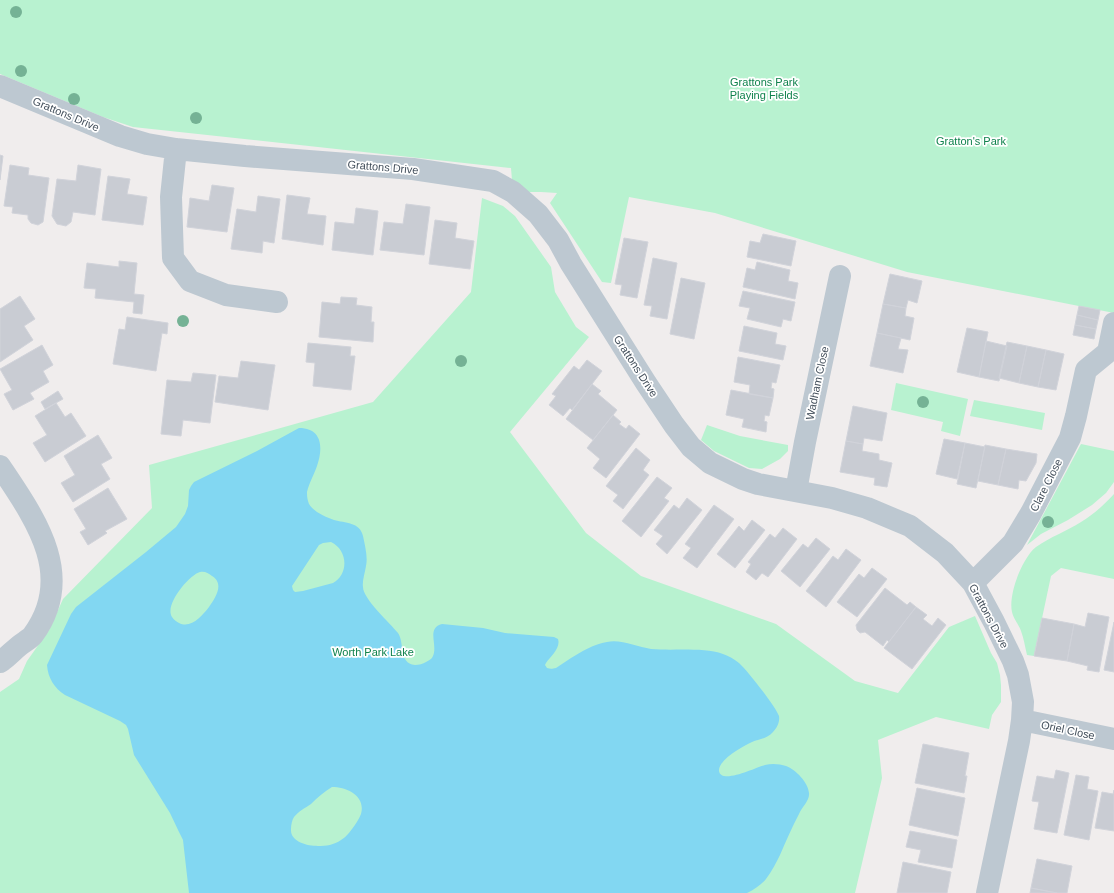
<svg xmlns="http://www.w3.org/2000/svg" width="1114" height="893" viewBox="0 0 1114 893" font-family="Helvetica,sans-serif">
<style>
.green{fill:#b8f2d0}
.water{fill:#82d7f2;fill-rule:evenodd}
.building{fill:#c9ccd3;stroke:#d1d3da}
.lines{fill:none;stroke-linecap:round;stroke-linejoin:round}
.minor{stroke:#bdc8d1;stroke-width:22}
.tree{fill:#75b295}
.labels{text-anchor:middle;stroke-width:3.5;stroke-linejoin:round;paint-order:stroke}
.park-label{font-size:11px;fill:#10824d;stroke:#fff}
.street-label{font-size:11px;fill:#44505c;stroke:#fff}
</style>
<rect width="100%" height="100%" fill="#f0eded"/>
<path class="green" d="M 0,0 L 1114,0 L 1114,313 L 907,272 L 715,213 L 629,197 L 611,283 L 602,282 L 550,203 L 557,193 L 541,192 L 513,192 L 511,168 L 133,127 L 103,117 L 0,74 Z
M 482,198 L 503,206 L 515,216 L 551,267 L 555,292 L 576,327 L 589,337 L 510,432 L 586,533 L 641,576 L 776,624 L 855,681 L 898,693 L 949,627 L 975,616 L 991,653 L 997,663 L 1000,675 L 1001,685 L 1001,702 L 992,715 L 989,729 L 936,717 L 878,740 L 882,778 L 855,893 L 0,893 L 0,692 L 19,679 L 27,661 L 49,630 L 63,599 L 152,508 L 149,465 L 373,402 L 471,292 Z
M 896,383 L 968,399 L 960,436 L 941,431 L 943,422 L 891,410 Z
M 974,400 L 1045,413 L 1042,430 L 970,416 Z
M 707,425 L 740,436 L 788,445 L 788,451 L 780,459 L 762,469 L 749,468 L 714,451 L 701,440 Z
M 1081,444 L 1114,451 L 1114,482 L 1106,493 L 1092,505 L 1068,520 L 1041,534 L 1027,545 Z
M 1114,494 L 1114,579 L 1061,568 L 1051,576 L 1034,656 L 1027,655 C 1025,647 1024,639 1021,631 C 1019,625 1013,618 1012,612 C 1008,595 1022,558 1036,547 C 1050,537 1067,531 1081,522 C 1094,514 1104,505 1114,494 Z"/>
<path class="water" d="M 299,428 C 323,428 323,449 317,466 C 314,475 309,483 307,492 C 307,494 307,498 308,501 C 309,506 313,509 317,512 C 322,515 328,518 334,520 C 345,523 360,522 363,536 C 365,546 368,557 366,566 C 365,573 362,581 363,587 C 363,599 390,623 398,633 C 405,643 398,663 415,665 C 419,665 423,664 426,662 C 429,660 432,659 433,656 C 438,645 426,628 442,624 L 483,628 L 505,633 L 554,637 L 558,639 C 561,648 551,656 546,663 L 545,665 L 547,668 C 550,669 552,669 556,668 C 561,665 566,661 571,658 C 581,652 594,644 607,642 C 621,639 637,647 651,649 C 673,651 703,647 723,654 C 729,656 734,659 739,663 C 747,670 776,707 779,716 C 780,722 777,728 773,732 C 767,739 759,739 752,742 C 743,746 718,760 719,771 C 721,785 757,767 765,765 C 772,763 780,764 786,766 C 796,770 808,782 809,793 C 810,800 802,807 799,814 C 792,827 786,841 780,855 C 776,863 772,871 766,879 C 761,885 755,889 747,893 L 189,893 L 184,849 L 183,840 L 179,832 L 170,813 L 134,755 L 128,729 L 126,725 L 120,721 L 65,695 C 54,688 48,678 47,665 L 71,614 L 76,607 L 146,552 L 176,527 L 185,514 L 188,506 L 189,490 L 191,486 L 194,482 L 257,451 ZM 331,542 C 348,550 349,574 333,583 L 303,591 L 295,592 L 293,590 L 292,586 L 294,583 L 319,545 L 323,543 ZM 200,572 C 205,571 208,573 212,576 C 225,584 215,598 209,607 C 202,616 191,629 179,623 C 176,621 174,620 172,617 C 164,605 189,575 200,572 ZM 332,787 C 347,787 366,796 361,814 C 359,819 355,825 352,829 C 349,833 345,838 341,840 C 334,845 326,846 318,846 C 307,846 290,842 291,829 C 291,825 292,820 294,817 C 299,811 305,808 311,804 C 318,797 324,792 332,787 Z"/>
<path class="building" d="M 0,155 L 3,156 L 0,180 Z
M 10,165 L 29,168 L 28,175 L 49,178 L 43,222 L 38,225 L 31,223 L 28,219 L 28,215 L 12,213 L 13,207 L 4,206 Z
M 78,165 L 101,169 L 95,215 L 73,212 L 71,222 L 66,226 L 57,224 L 52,216 L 57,179 L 76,181 Z
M 108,176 L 130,179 L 127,194 L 147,197 L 143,225 L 102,220 Z
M 212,185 L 234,188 L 227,232 L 187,227 L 190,198 L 209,201 Z
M 287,195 L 310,198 L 307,214 L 326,216 L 323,245 L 282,239 Z
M 258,196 L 280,199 L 274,243 L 263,241 L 262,253 L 231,249 L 237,209 L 256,212 Z
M 406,204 L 430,207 L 424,255 L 380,250 L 384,222 L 403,224 Z
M 356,208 L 378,211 L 373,255 L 332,250 L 335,222 L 354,224 Z
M 435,220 L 457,223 L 455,238 L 474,241 L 470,269 L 429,264 Z
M 763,234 L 796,241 L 791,266 L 747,257 L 750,241 L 760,243 Z
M 624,238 L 648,242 L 637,298 L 620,295 L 622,285 L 615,284 Z
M 653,258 L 677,263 L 667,319 L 650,316 L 652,306 L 644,305 Z
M 119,261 L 137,263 L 134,294 L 144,295 L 142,314 L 133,313 L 134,302 L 95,298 L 96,289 L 84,288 L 87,263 L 119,267 Z
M 757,262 L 790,270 L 788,281 L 798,283 L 795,299 L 743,287 L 747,268 L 755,270 Z
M 890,274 L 922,281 L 917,303 L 908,300 L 906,308 L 883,304 Z
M 681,278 L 705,283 L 694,339 L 670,334 Z
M 743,291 L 795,302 L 791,321 L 783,319 L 781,327 L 747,319 L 750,308 L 739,306 Z
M 20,296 L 35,319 L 24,326 L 33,340 L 0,362 L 0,309 Z
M 341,297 L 357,298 L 356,305 L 372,307 L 371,322 L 374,322 L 373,342 L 319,337 L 322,302 L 340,304 Z
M 883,304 L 906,308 L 905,316 L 914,318 L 910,340 L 877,333 Z
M 1079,306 L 1100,310 L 1098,320 L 1077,315 Z
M 1077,315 L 1098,320 L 1096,329 L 1075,325 Z
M 127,317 L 168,323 L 167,334 L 162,333 L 156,371 L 113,364 L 119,329 L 125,330 Z
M 1075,325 L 1096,329 L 1094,339 L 1073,335 Z
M 744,326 L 777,333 L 775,344 L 786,346 L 783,360 L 739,351 Z
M 967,328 L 988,332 L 979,377 L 957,372 Z
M 877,333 L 901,338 L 898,349 L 908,350 L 903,373 L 870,366 Z
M 986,341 L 1007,346 L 999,381 L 979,377 Z
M 1007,342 L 1027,346 L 1019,383 L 999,378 Z
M 308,343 L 351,347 L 350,356 L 355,356 L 351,390 L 313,386 L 315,363 L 306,362 Z
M 42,345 L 53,365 L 43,371 L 49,382 L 30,393 L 34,399 L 13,410 L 4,394 L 12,390 L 0,369 Z
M 1027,346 L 1046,350 L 1038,387 L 1019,383 Z
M 1046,350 L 1064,354 L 1056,390 L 1038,387 Z
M 738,357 L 780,365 L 776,383 L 772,382 L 771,388 L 774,389 L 773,398 L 749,394 L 750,385 L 734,382 Z
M 587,360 L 602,371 L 572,410 L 570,408 L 563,416 L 549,405 L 556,396 L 552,394 L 574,366 L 579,370 Z
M 241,361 L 275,365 L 268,410 L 215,402 L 219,376 L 238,378 Z
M 193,373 L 216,375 L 210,423 L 183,420 L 181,436 L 161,434 L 167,380 L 191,382 Z
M 592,384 L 601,391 L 598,394 L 617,410 L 593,440 L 566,419 Z
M 731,390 L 773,398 L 769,416 L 765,415 L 764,421 L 767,422 L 766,432 L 742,427 L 744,419 L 726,415 Z
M 58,391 L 63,399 L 45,409 L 41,402 Z
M 56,403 L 65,417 L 71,413 L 86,436 L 45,462 L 33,443 L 47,435 L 35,416 Z
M 853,406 L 887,413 L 882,441 L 864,438 L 863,444 L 846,441 Z
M 613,415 L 621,422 L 619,424 L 626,429 L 629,425 L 640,434 L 606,478 L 593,468 L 600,459 L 587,448 Z
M 98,435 L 112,458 L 101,464 L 110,479 L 73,502 L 61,483 L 75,475 L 64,456 Z
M 944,439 L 965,443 L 957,479 L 936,474 Z
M 846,441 L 863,444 L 862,451 L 879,454 L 879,460 L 892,463 L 887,487 L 874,485 L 875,478 L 840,472 Z
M 965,443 L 985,447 L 976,488 L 957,484 Z
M 985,445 L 1006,449 L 998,485 L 978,481 Z
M 636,448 L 650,460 L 643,470 L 649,475 L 623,509 L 613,501 L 618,495 L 606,486 Z
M 1006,449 L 1037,454 L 1036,463 L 1026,481 L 1019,480 L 1018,489 L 998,485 Z
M 657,477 L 672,488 L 664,498 L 669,501 L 641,537 L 622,521 Z
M 108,488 L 127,519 L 105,531 L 107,533 L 88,545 L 80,532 L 86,529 L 74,509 Z
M 687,498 L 702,510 L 667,554 L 656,544 L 663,536 L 654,530 L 674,505 L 679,509 Z
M 714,505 L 734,519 L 697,568 L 683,558 L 691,548 L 685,544 Z
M 752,520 L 765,530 L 735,568 L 717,554 L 739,526 L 744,531 Z
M 783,528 L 797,539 L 768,577 L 762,573 L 756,580 L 746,572 L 751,564 L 748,562 L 770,534 L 775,538 Z
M 816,538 L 830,549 L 800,587 L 781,571 L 803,544 L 808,548 Z
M 846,549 L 861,560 L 826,607 L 806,591 L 833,556 L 838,560 Z
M 872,568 L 887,579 L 857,617 L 837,602 L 859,574 L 864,578 Z
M 885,588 L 907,605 L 910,602 L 916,607 L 889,642 L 887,640 L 883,646 L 865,632 L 860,633 L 857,630 L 856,625 Z
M 916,607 L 927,615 L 923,619 L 932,626 L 938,618 L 946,625 L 912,669 L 884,648 Z
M 1088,613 L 1109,617 L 1099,672 L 1087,670 L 1088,666 L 1067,661 L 1074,624 L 1085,627 Z
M 1042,618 L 1074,624 L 1067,661 L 1034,656 Z
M 1114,622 L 1114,672 L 1104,670 Z
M 923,744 L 969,753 L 965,776 L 967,776 L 964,793 L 915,783 Z
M 1056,770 L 1069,773 L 1057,833 L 1034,829 L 1039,802 L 1032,801 L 1037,776 L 1054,779 Z
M 1076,775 L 1089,777 L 1087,789 L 1098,791 L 1089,840 L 1064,835 Z
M 917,788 L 965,798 L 958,836 L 909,825 Z
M 1114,790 L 1114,831 L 1095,828 L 1102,792 L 1113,794 Z
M 910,831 L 957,840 L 952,868 L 918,862 L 921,850 L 906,847 Z
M 1037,859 L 1072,866 L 1067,893 L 1057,893 L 1031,888 Z
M 903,862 L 951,872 L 947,893 L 897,893 Z
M 1031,888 L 1057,893 L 1030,893 Z"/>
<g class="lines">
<path class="minor" d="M 0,86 L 120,136 L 147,144 L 176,149 L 245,156 L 413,169 L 493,181 L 513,192 L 538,214 L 558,240 L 571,264 L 646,383 L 674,425 L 691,447 L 710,463 L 743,479 L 758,484 L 832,498 L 867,508 L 910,526 L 945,553 L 973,583 L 994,622 L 1013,661 L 1018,675 L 1023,702 L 1022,720 L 1019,741 L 987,893
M 176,149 L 171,197 L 173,258 L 190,281 L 226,295 L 277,302
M 0,466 C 34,517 77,575 33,635 C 30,639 24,642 19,646 C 13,651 8,656 3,660 L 0,662
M 796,491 L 805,442 L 840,276
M 973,583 L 1013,543 L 1031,513 L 1070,438 L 1076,416 L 1086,370 L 1108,352 L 1114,323
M 1022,720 L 1114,739"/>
</g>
<g class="tree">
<circle cx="16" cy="12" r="6"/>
<circle cx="21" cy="71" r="6"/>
<circle cx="74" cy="99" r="6"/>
<circle cx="196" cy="118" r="6"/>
<circle cx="183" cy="321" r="6"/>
<circle cx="461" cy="361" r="6"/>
<circle cx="923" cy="402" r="6"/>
<circle cx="1048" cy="522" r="6"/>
</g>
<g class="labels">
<g class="park-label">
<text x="764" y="86">Grattons Park<tspan x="764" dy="13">Playing Fields</tspan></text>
<text x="971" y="145">Gratton's Park</text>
<text x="373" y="656">Worth Park Lake</text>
</g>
<g class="street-label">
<text transform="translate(66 114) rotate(23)" y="4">Grattons Drive</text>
<text transform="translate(383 167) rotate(5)" y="4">Grattons Drive</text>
<text transform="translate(636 366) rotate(57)" y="4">Grattons Drive</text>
<text transform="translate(817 383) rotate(-78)" y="4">Wadham Close</text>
<text transform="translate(1046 485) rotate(-63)" y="4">Clare Close</text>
<text transform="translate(989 616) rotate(62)" y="4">Grattons Drive</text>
<text transform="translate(1068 730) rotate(12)" y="4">Oriel Close</text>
</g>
</g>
</svg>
